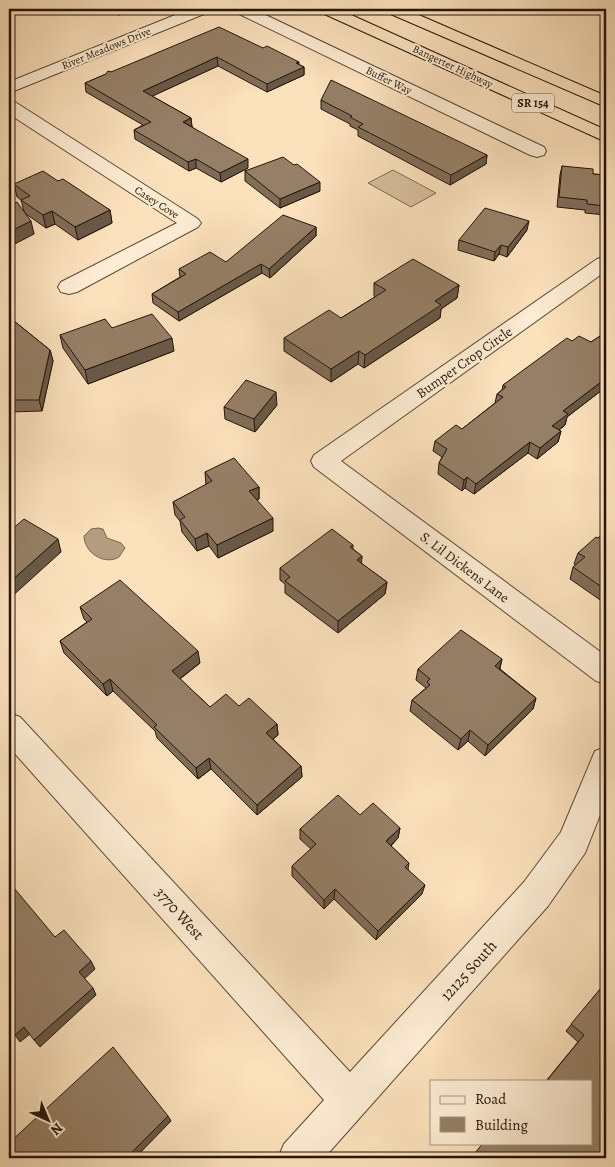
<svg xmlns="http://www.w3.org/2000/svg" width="615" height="1167" viewBox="0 0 615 1167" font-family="Alegreya,serif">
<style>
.green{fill:#d7be9d;stroke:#7e6a52}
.water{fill:#b39c7f;stroke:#7b664f}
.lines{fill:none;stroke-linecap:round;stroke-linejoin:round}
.minor-casing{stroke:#5b4835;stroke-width:2}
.motorway-casing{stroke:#261508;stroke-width:2}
.minor{fill:#fcecd3;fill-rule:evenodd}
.motorway{fill:#fbe1bc;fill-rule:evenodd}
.wall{fill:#806d58;stroke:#261508}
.shaded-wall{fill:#685947;stroke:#261508}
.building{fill:#957f66;stroke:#261508}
.labels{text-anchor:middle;stroke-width:4;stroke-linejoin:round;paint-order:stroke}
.far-street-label{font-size:11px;fill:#261508;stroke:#fcecd3}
.shield{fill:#fcecd3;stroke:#665645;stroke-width:1}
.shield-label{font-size:12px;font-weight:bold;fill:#261508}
.street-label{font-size:14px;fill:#261508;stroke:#fcecd3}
.near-street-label{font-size:16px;fill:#261508;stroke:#fcecd3}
</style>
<rect width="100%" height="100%" fill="#fbe1bc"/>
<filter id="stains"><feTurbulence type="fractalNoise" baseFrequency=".004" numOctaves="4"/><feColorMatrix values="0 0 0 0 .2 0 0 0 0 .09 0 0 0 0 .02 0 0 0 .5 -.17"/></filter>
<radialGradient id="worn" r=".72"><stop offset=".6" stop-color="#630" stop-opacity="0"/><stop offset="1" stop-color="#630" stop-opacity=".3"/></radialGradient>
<path class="green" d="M 393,170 L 436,193 L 411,207 L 368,183 Z"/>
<path class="water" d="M 98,528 L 103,529 L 107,538 L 121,543 L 125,548 L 119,557 C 104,566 84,552 84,536 L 91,529 Z"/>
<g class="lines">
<g class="minor-casing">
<path id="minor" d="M 190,9 L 211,9 L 209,12 L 9,93 L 9,82 Z
M 233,9 L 253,9 L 544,147 L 546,151 L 544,155 L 537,157 L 530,155 L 235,12 Z
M 9,101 L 15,102 L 198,219 L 201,223 L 198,227 L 77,292 L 69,294 L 61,292 L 58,287 L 61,282 L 177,223 L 9,114 Z
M 604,257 L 606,257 L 606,271 L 341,461 L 606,656 L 606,684 L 596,681 L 314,467 L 311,461 L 314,455 L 597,259 Z
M 9,713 L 20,717 L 350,1072 L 524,882 L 561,832 L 595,751 L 606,747 L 606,800 L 585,853 L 548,906 L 324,1158 L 278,1158 L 284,1144 L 324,1100 L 9,747 Z"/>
</g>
<g class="motorway-casing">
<path id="motorway" d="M 318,9 L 338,9 L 606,130 L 606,142 L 320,12 Z
M 384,9 L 405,9 L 606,96 L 606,107 L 386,12 Z"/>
</g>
<use href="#minor" class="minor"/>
<use href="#motorway" class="motorway"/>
</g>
<path class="wall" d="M 107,9 L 134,9 L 119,15 Z
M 263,48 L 304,67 L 304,75 L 267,92 L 218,66 L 152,96 L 191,118 L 192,127 L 248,168 L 221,182 L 196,168 L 189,171 L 135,139 L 134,130 L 143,125 L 86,92 L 85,83 L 111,72 Z
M 321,100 L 487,155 L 486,164 L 450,185 L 358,136 L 358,130 L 350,126 L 350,124 L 321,109 Z
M 562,166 L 593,174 L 606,175 L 606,215 L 585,213 L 585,210 L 557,207 L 560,175 Z
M 245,171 L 320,191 L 280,208 L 245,181 Z
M 58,181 L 110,210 L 112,223 L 78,240 L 55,224 L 46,228 L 26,214 L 34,234 L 24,211 L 21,200 L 17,197 L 14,184 Z
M 316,227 L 316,236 L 270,278 L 262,273 L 179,321 L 153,303 L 152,294 L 180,277 L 179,269 L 226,262 Z
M 527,230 L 507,257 L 499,254 L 494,261 L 458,250 L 459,240 Z
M 374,283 L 459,285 L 457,298 L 441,309 L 440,318 L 364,368 L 358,364 L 331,382 L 284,351 L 284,338 L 341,318 L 375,297 L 374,296 Z
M 9,317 L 50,350 L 53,361 L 42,411 L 9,412 L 9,384 L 12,372 L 9,370 Z
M 112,328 L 174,351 L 88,384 L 63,348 L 60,335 Z
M 606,332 L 606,392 L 602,390 L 567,417 L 565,425 L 559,430 L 561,431 L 558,442 L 537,459 L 528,453 L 474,494 L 465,488 L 462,491 L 438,474 L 439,463 L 442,457 L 433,451 L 435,441 L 462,429 L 495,403 L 497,394 L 502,390 L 503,385 L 572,341 L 591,342 Z
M 277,405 L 255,432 L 225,419 L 224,407 Z
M 205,472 L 259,487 L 259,499 L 257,500 L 273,531 L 218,558 L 209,546 L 197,551 L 182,532 L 180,521 L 175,515 L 173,502 L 206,485 Z
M 606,531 L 606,604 L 570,579 L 573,567 L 576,565 L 574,564 L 578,553 L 598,538 Z
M 353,545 L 353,549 L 362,556 L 361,563 L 387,582 L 385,594 L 338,633 L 285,593 L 285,584 L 280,580 L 280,568 Z
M 80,607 L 200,663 L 180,679 L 210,707 L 239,706 L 277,724 L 278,735 L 273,739 L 301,766 L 302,777 L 257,815 L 211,769 L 198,779 L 157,738 L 155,731 L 113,691 L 107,696 L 64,653 L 60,641 L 87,622 L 84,619 Z
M 502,659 L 500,669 L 536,698 L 533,709 L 485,756 L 468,741 L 458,750 L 410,711 L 412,700 L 426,688 L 416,680 L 418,669 Z
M 360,815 L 400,828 L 398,838 L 391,846 L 409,863 L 408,869 L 422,894 L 376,940 L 334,899 L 324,909 L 292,876 L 292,866 L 311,849 L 300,839 L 300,829 Z
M 606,982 L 591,1143 L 591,1081 L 546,1081 L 578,1042 L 566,1031 Z"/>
<path class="shaded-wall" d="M 118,9 L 134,9 L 119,15 Z
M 217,57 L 218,66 L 144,100 L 143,91 Z
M 299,62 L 299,69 L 304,67 L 304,75 L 267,92 L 267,84 Z
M 191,118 L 192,127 L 183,122 Z
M 487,155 L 486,164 L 450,185 L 451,175 Z
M 196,159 L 196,168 L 189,171 L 188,162 Z
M 248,159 L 248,168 L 221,182 L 220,173 Z
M 320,182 L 320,191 L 280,208 L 280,199 Z
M 110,210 L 112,223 L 78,240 L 75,227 Z
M 52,211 L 55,224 L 46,228 L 43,215 Z
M 31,221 L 34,234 L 9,247 L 9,232 Z
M 529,221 L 527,230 L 507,257 L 508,247 Z
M 316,227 L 316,236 L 270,278 L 269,269 Z
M 501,245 L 499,254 L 494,261 L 495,252 Z
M 261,264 L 262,273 L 179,321 L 178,312 Z
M 459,285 L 457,298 L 441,309 L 440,318 L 364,368 L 365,355 L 435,301 Z
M 172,338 L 174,351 L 88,384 L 85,370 Z
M 50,350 L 53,361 L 42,411 L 39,400 Z
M 359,351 L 358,364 L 331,382 L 331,369 Z
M 605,379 L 602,390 L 567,417 L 565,425 L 550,437 L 552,426 L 563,411 Z
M 276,392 L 277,405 L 255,432 L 254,419 Z
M 561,431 L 558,442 L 537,459 L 540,448 Z
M 530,442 L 528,453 L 474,494 L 476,484 Z
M 467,477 L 465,488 L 462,491 L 464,480 Z
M 259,487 L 259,499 L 250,504 L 249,491 Z
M 273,518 L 273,531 L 218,558 L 217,545 Z
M 207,533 L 209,546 L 197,551 L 195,539 Z
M 58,539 L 61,552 L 9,599 L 9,583 Z
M 362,556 L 361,569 L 357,560 Z
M 387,582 L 385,594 L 338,633 L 338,621 Z
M 198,651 L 200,663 L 174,683 L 172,671 Z
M 502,659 L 499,671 L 495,666 Z
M 110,679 L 113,691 L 107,696 L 103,684 Z
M 536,698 L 533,709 L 485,756 L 488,745 Z
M 277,724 L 278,735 L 267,744 L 266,733 Z
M 470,730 L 468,741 L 458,750 L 461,739 Z
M 209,758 L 211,769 L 198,779 L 196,768 Z
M 301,766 L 302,777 L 257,815 L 257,805 Z
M 400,828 L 398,838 L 385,851 L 386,841 Z
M 425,885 L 422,894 L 376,940 L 378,931 Z
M 335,889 L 334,899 L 324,909 L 324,900 Z
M 91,961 L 95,969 L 83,980 L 79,972 Z
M 93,988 L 96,995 L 40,1047 L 34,1040 Z
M 24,1027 L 30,1034 L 20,1042 L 15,1035 Z
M 168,1116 L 171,1121 L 135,1158 L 126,1158 Z"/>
<path class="building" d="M 219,27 L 263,48 L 267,46 L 299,62 L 296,63 L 304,67 L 267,84 L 217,57 L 143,91 L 191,118 L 183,122 L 248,159 L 220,173 L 196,159 L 188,162 L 134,130 L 151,122 L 85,83 L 106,74 L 108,71 L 111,72 Z
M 331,80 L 487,155 L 451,175 L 358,127 L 363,124 L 350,117 L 352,116 L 321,100 Z
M 283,157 L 294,165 L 297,164 L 320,182 L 280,199 L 245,171 Z
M 562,166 L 593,169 L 593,174 L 606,175 L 606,206 L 587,204 L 587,200 L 559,197 Z
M 43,171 L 58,181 L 63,179 L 110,210 L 75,227 L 52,211 L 43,215 L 21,200 L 30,196 L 14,184 Z
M 17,202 L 31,221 L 9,232 L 9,206 Z
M 485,208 L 529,221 L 508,247 L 501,245 L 495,252 L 459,240 Z
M 283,215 L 316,227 L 269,269 L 261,264 L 178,312 L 152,294 L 186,274 L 179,269 L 210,252 L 226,262 Z
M 413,259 L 459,285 L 435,301 L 441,305 L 365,355 L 359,351 L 331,369 L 284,338 L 329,310 L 341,318 L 386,290 L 374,283 Z
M 152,314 L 172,338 L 85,370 L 60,335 L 105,319 L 112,328 Z
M 9,317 L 50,350 L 39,400 L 9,400 L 9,384 L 14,365 L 9,361 Z
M 606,332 L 606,379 L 605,379 L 563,411 L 568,414 L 552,426 L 561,431 L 540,448 L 530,442 L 476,484 L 467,477 L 464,480 L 439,463 L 447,449 L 435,441 L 456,425 L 462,429 L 503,397 L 497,394 L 506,387 L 503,385 L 567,338 L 572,341 L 579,336 L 591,342 Z
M 246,380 L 276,392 L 254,419 L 224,407 Z
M 234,458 L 259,487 L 249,491 L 273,518 L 217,545 L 207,533 L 195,539 L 180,520 L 185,517 L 173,502 L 212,481 L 205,472 Z
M 24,519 L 58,539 L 9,583 L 9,530 L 10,531 Z
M 332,529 L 353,545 L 350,547 L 362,556 L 357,560 L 387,582 L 338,621 L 285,581 L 290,577 L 280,568 Z
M 606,531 L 606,590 L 573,567 L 585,557 L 578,553 L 596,537 L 598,538 Z
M 120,580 L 198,651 L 172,671 L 210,707 L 226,694 L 239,706 L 249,698 L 277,724 L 266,733 L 301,766 L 257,805 L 209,758 L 196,768 L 154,727 L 157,725 L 110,679 L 103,684 L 60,641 L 92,619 L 80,607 Z
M 461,630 L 502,659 L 495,666 L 536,698 L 488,745 L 470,730 L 461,739 L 412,700 L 430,685 L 427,682 L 430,679 L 418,669 Z
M 338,795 L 360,815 L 373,803 L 400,828 L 386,841 L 409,863 L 405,867 L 425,885 L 378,931 L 335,889 L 324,900 L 292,866 L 316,844 L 300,829 Z
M 9,882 L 55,937 L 64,930 L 91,961 L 79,972 L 93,988 L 34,1040 L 24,1027 L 15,1035 L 9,1027 Z
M 606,982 L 606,1158 L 471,1158 L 483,1143 L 591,1143 L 591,1081 L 549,1081 L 550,1080 L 548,1079 L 584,1035 L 571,1024 Z
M 113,1047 L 168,1116 L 126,1158 L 9,1158 L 9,1143 Z"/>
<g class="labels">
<g class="far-street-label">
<text transform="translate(106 48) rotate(-22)" y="4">River Meadows Drive</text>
<text transform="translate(453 66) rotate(25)" y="4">Bangerter Highway</text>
<text transform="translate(389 80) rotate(26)" y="4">Buffer Way</text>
<text transform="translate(157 202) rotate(33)" y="4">Casey Cove</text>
</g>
<rect class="shield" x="512" y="93.5" width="42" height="19" rx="4"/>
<g class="shield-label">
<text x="533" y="107">SR 154</text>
</g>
<g class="street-label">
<text transform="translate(464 362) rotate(-35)" y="5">Bumper Crop Circle</text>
<text transform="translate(465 567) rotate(37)" y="5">S. Lil Dickens Lane</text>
</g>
<g class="near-street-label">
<text transform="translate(180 913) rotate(48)" y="6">3770 West</text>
<text transform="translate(468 970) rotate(-48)" y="6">12125 South</text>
</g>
</g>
<rect width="615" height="1167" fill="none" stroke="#fbe1bc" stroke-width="30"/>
<rect x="10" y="10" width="595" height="1147" fill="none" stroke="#261508" stroke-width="2.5"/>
<rect x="15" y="15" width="585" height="1137" fill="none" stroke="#261508"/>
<rect x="430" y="1080" width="162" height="65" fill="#fcecd3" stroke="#a69682"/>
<rect x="440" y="1096" width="25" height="8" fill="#fcecd3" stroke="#a69682"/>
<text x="475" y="1104" font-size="15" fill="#261508">Road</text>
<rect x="440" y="1117" width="25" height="15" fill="#957f66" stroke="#a69682"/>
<text x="475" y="1130" font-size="15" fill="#261508">Building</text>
<g transform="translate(48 1120) rotate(136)" stroke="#fcecd3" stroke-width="4" paint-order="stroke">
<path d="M0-4L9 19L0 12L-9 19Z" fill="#261508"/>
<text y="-8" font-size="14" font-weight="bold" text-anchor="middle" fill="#261508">N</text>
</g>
<rect width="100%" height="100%" filter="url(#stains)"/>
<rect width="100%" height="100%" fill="url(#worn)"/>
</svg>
